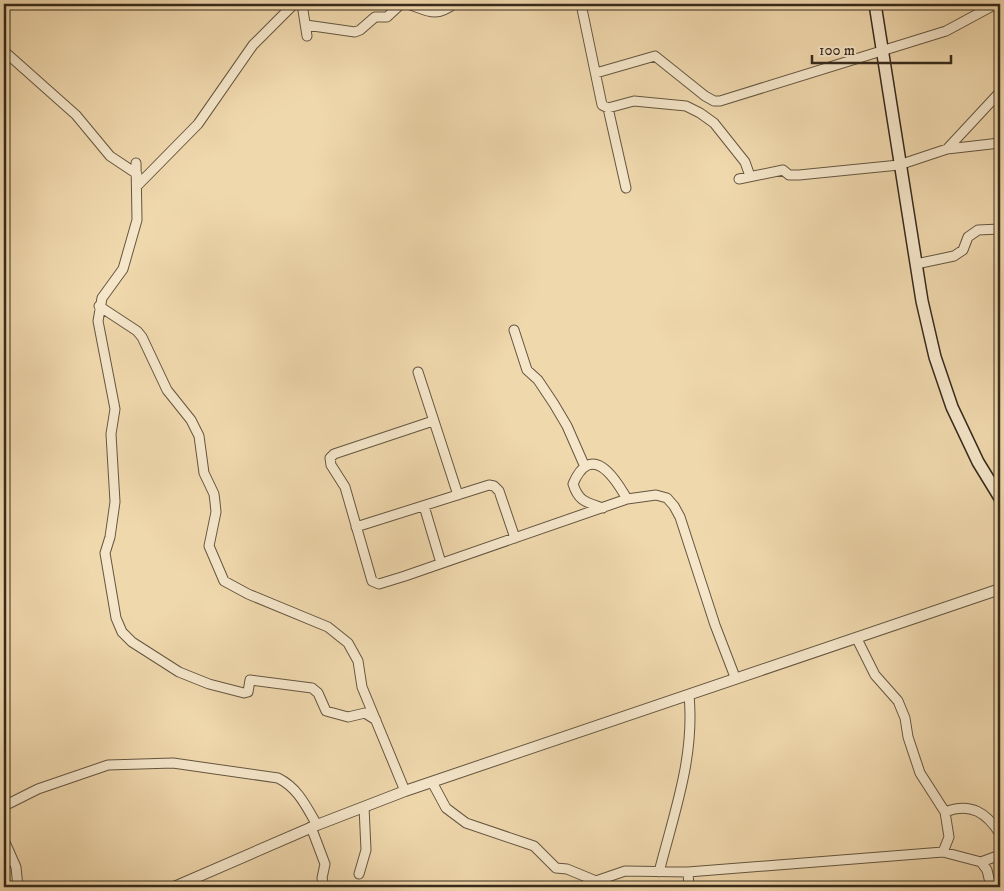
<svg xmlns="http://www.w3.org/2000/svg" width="1004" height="891" viewBox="0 0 1004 891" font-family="'IM FELL DW Pica',serif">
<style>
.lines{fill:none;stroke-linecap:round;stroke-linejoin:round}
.minor-casing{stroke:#645640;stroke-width:11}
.tertiary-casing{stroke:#645640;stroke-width:12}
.secondary-casing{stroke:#362a1b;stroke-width:14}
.minor{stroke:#f5e6ca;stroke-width:9}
.tertiary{stroke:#f5e6ca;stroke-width:10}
.secondary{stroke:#f5e6ca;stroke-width:11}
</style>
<rect width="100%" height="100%" fill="#f0d8ad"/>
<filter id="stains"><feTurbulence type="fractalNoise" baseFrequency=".004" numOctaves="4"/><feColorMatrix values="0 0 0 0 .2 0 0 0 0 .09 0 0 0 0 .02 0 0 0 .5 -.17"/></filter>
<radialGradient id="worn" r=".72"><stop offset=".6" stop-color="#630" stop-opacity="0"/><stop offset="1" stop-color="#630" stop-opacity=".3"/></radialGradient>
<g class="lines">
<g class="minor-casing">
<path id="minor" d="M 302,4 L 307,36
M 408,4 C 428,11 436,18 454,4
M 581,4 L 602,105 L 608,108 L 634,101 L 686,106 L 700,113 L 714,123 L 745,162 L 750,176
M 306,25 L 355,32 L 360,30 L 375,17 L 387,17 L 401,4
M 4,51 L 76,115 L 110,156 L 137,174
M 596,73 L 655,56 L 705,96 L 714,101 L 720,101 L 946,31 L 996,4
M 608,108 L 626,188
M 947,149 L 1000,92
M 136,163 L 137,220 L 123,269 L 102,298 L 98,321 L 115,409 L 111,434 L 115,502 L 110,537 L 105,553 L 116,618 L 122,632 L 132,642 L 179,672 L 209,684 L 244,693 L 248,692 L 250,680 L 312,688 L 318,693 L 326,711 L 348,717 L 365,713 L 376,720
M 739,179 L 783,170 L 789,175 L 799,175 L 899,165 L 947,149 L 1000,143
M 137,186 L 198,124 L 253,45 L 294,4
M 916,264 L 954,256 L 963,250 L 968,237 L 978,230 L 1000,229
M 99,306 L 137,331 L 142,337 L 167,390 L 191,420 L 199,436 L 204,473 L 214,494 L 215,502 L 216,512 L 209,546 L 224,581 L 248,594 L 328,627 L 348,643 L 358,661 L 362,687 L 405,791
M 514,330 L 527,370 L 538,380 L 554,404 L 567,426 L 585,467
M 418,372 L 458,495
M 433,421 L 334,454 L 330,458 L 331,465 L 345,487 L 372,581 L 379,584 L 405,576 L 627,499 L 656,495 L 667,498 L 674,506 L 680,517 L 715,625 L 735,677
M 424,506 L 441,563
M 603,508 C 586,502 579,502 573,484 C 591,442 614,476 627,499
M 356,527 L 489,485 L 494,486 L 499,491 L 515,538
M 857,639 L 875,675 L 898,701 L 905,718 L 908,737 L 920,773 L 945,812 L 949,837 L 943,852
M 432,782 L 446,808 L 466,823 L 534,846 L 556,868 L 567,869 L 596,881 L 625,871 L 688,872 L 943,852 L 981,862 L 1000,855
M 4,806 L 38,789 L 108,765 L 173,763 L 278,778 C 298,788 306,806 317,825
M 945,812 C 971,802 987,813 1000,834
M 311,827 L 325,864 L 322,878 L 324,887
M 4,840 L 16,867 L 18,887
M 981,862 L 987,870 L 991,887
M 659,872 C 674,813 695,757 689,695
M 688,872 L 689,887
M 359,874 L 366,850 L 364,807"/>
</g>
<g class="tertiary-casing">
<path id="tertiary" d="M 174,887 L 317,825 L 405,791 L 1000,589"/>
</g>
<g class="secondary-casing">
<path id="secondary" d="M 875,4 L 922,301 L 935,357 L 952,407 L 978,462 L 1000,498"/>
</g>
<use href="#minor" class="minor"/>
<use href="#tertiary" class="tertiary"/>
<use href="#secondary" class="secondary"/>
</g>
<rect width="1004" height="891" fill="none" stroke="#f0d8ad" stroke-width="20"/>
<rect x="5" y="5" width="994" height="881" fill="none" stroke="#362a1b" stroke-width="2.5"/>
<rect x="10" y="10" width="984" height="871" fill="none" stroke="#362a1b"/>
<path d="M812 55v8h139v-8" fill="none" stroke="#362a1b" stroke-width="2.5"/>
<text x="819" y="55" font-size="15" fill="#362a1b" stroke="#f5e6ca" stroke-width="4" paint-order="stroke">100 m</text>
<rect width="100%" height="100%" filter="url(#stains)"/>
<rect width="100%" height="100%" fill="url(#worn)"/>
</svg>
